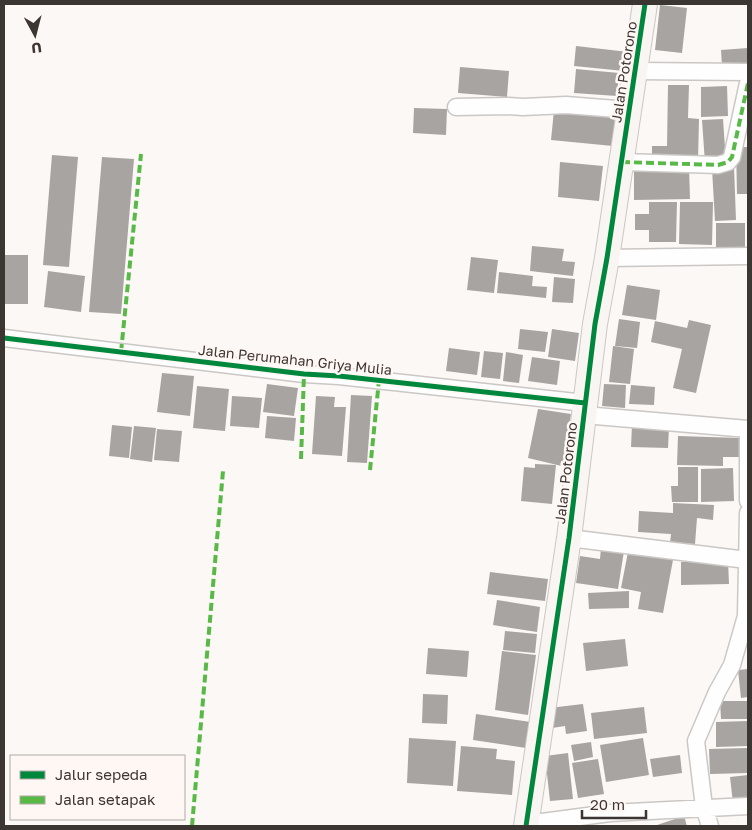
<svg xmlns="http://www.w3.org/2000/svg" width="752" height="830" viewBox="0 0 752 830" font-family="'Golos Text',sans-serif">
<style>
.building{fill:#a8a4a1}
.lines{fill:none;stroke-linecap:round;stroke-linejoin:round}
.street-casing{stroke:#cbc7c4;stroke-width:19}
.secondary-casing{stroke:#cbc7c4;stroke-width:26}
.street{stroke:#fefefe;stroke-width:16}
.secondary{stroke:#f8f5f2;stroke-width:24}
.quiet{stroke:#58b947;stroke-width:4;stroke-dasharray:8 4;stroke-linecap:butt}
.cycleway-casing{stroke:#fef7f3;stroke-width:8}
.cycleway{stroke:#00873e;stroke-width:5}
.labels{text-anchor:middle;stroke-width:5;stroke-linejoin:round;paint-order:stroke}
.street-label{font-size:14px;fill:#3c3632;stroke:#fef7f3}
</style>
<rect width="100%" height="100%" fill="#fbf8f6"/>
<path class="building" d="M 660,5 L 687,8 L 682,53 L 655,50 Z
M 576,46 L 637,53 L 634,72 L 574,66 Z
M 748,48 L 748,65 L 722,67 L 721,50 Z
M 460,67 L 509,71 L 507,97 L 458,93 Z
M 576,69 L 619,73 L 617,96 L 574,93 Z
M 668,85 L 689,85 L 688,118 L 699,119 L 698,161 L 652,160 L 652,146 L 667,146 Z
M 727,86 L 728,116 L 701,117 L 701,87 Z
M 414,108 L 447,109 L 446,135 L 413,133 Z
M 554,110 L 615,116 L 613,146 L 551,140 Z
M 723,119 L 726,162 L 705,163 L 702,120 Z
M 736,147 L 748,147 L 748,194 L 737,194 Z
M 52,155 L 78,157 L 69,267 L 43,265 Z
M 102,157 L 134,159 L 121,314 L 89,312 Z
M 560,162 L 603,166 L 599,201 L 558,197 Z
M 689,167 L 690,199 L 634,200 L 634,168 Z
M 734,167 L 736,220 L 715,221 L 712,169 Z
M 649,202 L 677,202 L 676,242 L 649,242 L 649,230 L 635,230 L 635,214 L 649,214 Z
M 680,202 L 713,202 L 712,245 L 679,244 Z
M 716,223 L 745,223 L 745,249 L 716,250 Z
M 532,246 L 564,249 L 562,261 L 575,262 L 573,276 L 530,271 Z
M 4,255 L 28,255 L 28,304 L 4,304 Z
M 471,257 L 498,260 L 494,293 L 467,290 Z
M 48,271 L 85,276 L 81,312 L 44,307 Z
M 499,272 L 533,276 L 532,286 L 547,287 L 546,298 L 497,293 Z
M 554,277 L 575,279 L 573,303 L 552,302 Z
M 627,285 L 660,290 L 656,320 L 622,315 Z
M 619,319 L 640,322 L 637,348 L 615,346 Z
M 689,320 L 711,325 L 696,393 L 673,388 L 682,349 L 651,342 L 655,321 L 687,328 Z
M 520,329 L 548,332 L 545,352 L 518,349 Z
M 552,329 L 579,333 L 575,361 L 548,357 Z
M 613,346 L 634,349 L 630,384 L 609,382 Z
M 449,348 L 480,352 L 477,375 L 446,371 Z
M 484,351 L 503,353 L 500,379 L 481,377 Z
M 506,352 L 523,355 L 519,383 L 503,381 Z
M 532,357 L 560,361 L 557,385 L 528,381 Z
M 162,373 L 194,376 L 190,416 L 157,412 Z
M 267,384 L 298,388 L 294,416 L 263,412 Z
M 604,384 L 626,385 L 625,408 L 602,406 Z
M 631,385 L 655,387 L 654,405 L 629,404 Z
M 197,386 L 229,389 L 225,431 L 193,428 Z
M 351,395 L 372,396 L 367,463 L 347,462 Z
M 232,396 L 262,398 L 259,428 L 230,426 Z
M 316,396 L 335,397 L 334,407 L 346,407 L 342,456 L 312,454 Z
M 538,409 L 571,414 L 567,438 L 576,441 L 570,468 L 528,458 Z
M 267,416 L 296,418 L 294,441 L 265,438 Z
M 112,425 L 132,427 L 129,458 L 109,456 Z
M 632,425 L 669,427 L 668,448 L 631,447 Z
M 134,426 L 156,428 L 152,462 L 130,459 Z
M 157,429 L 182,431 L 179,462 L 154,460 Z
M 678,436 L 741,438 L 741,457 L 723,457 L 723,466 L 677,465 Z
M 535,464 L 556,465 L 552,504 L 521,501 L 524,467 L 535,468 Z
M 678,467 L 698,467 L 698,502 L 672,502 L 671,486 L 678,486 Z
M 733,468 L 734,501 L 701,502 L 701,469 Z
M 673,503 L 714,505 L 713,520 L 697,518 L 695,544 L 670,543 L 671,534 L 638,532 L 639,511 L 673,513 Z
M 601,548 L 624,551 L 618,589 L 576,583 L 580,556 L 600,559 Z
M 628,552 L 673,560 L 663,613 L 638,609 L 641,592 L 621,588 Z
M 728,561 L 729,584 L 681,585 L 681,562 Z
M 490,572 L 548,579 L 545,601 L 487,594 Z
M 629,591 L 629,608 L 589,609 L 588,593 Z
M 497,600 L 540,607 L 537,632 L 493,625 Z
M 505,631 L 537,634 L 535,653 L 503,650 Z
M 625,639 L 628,666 L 586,671 L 583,643 Z
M 428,648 L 469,651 L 467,677 L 426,674 Z
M 502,651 L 536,655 L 528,715 L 495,710 Z
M 748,669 L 748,697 L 741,698 L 738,670 Z
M 423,694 L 448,695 L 447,724 L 422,723 Z
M 720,701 L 748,701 L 748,719 L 721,719 Z
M 583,704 L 587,731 L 566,734 L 565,726 L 552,728 L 549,708 Z
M 644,707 L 647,733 L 594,739 L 591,713 Z
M 476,714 L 531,722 L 526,748 L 473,740 Z
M 748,721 L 748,746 L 716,747 L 716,722 Z
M 409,738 L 456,741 L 453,786 L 407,783 Z
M 643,738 L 649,775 L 606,782 L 600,745 Z
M 591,742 L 593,757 L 574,761 L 571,745 Z
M 461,746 L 497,749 L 496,759 L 515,761 L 512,795 L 457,791 Z
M 748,748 L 748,773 L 710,774 L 709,749 Z
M 568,753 L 573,799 L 550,801 L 545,756 Z
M 680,755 L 682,773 L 653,777 L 650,759 Z
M 598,759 L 604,794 L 578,798 L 572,763 Z
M 748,775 L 748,801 L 733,803 L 730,777 Z
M 684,816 L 687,826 L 654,826 Z"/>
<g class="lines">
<g class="street-casing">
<path id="street" d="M 636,71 L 748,72
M 456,107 L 508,106 L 523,107 L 566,105 L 629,110
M 622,162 L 718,165 L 728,162 L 732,157 L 748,83
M 607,258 L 748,256
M 4,338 L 304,374 L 339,376 L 585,403
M 584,415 L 748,429
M 748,429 L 748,501
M 569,538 L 747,560
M 527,824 L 610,813 L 748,806
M 710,826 L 704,807 L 696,741 L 717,692 L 732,665 L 746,616 L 748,513"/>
</g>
<g class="secondary-casing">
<path id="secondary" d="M 526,826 L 569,538 L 595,324 L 607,258 L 645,4"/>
</g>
<use href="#street" class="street"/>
<use href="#secondary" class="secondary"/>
<path class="quiet" d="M 622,162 L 718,165 L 728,162 L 732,157 L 748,83
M 121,352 L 141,154
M 301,459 L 304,374
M 370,470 L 379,380
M 192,826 L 223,471"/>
<g class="cycleway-casing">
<path id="cycleway" d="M 4,338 L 304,374 L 339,376 L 585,403
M 526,826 L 569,538 L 595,324 L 607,258 L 645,4"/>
</g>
<use href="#cycleway" class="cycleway"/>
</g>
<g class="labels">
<g class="street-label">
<text transform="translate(624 72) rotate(-81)" y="5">Jalan Potorono</text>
<text transform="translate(295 360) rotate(6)" y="5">Jalan Perumahan Griya Mulia</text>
<text transform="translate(566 473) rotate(-83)" y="5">Jalan Potorono</text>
</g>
</g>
<rect width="752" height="830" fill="none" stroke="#3c3632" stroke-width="10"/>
<rect x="10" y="755" width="175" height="65" fill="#fef7f3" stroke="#b0aaa6"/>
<rect x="20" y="771" width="25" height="8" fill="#00873e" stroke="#b0aaa6"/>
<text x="55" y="780" font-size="15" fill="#3c3632">Jalur sepeda</text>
<rect x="20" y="796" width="25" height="8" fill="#58b947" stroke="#b0aaa6"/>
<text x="55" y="805" font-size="15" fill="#3c3632">Jalan setapak</text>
<g transform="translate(35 35) rotate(173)" stroke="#fef7f3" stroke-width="4" paint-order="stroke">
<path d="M0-4L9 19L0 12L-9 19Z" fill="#3c3632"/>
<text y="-8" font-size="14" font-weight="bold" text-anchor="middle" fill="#3c3632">U</text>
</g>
<path d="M582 810v8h64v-8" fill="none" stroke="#3c3632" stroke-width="2.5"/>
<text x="590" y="810" font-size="15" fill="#3c3632" stroke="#fef7f3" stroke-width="4" paint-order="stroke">20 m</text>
</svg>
